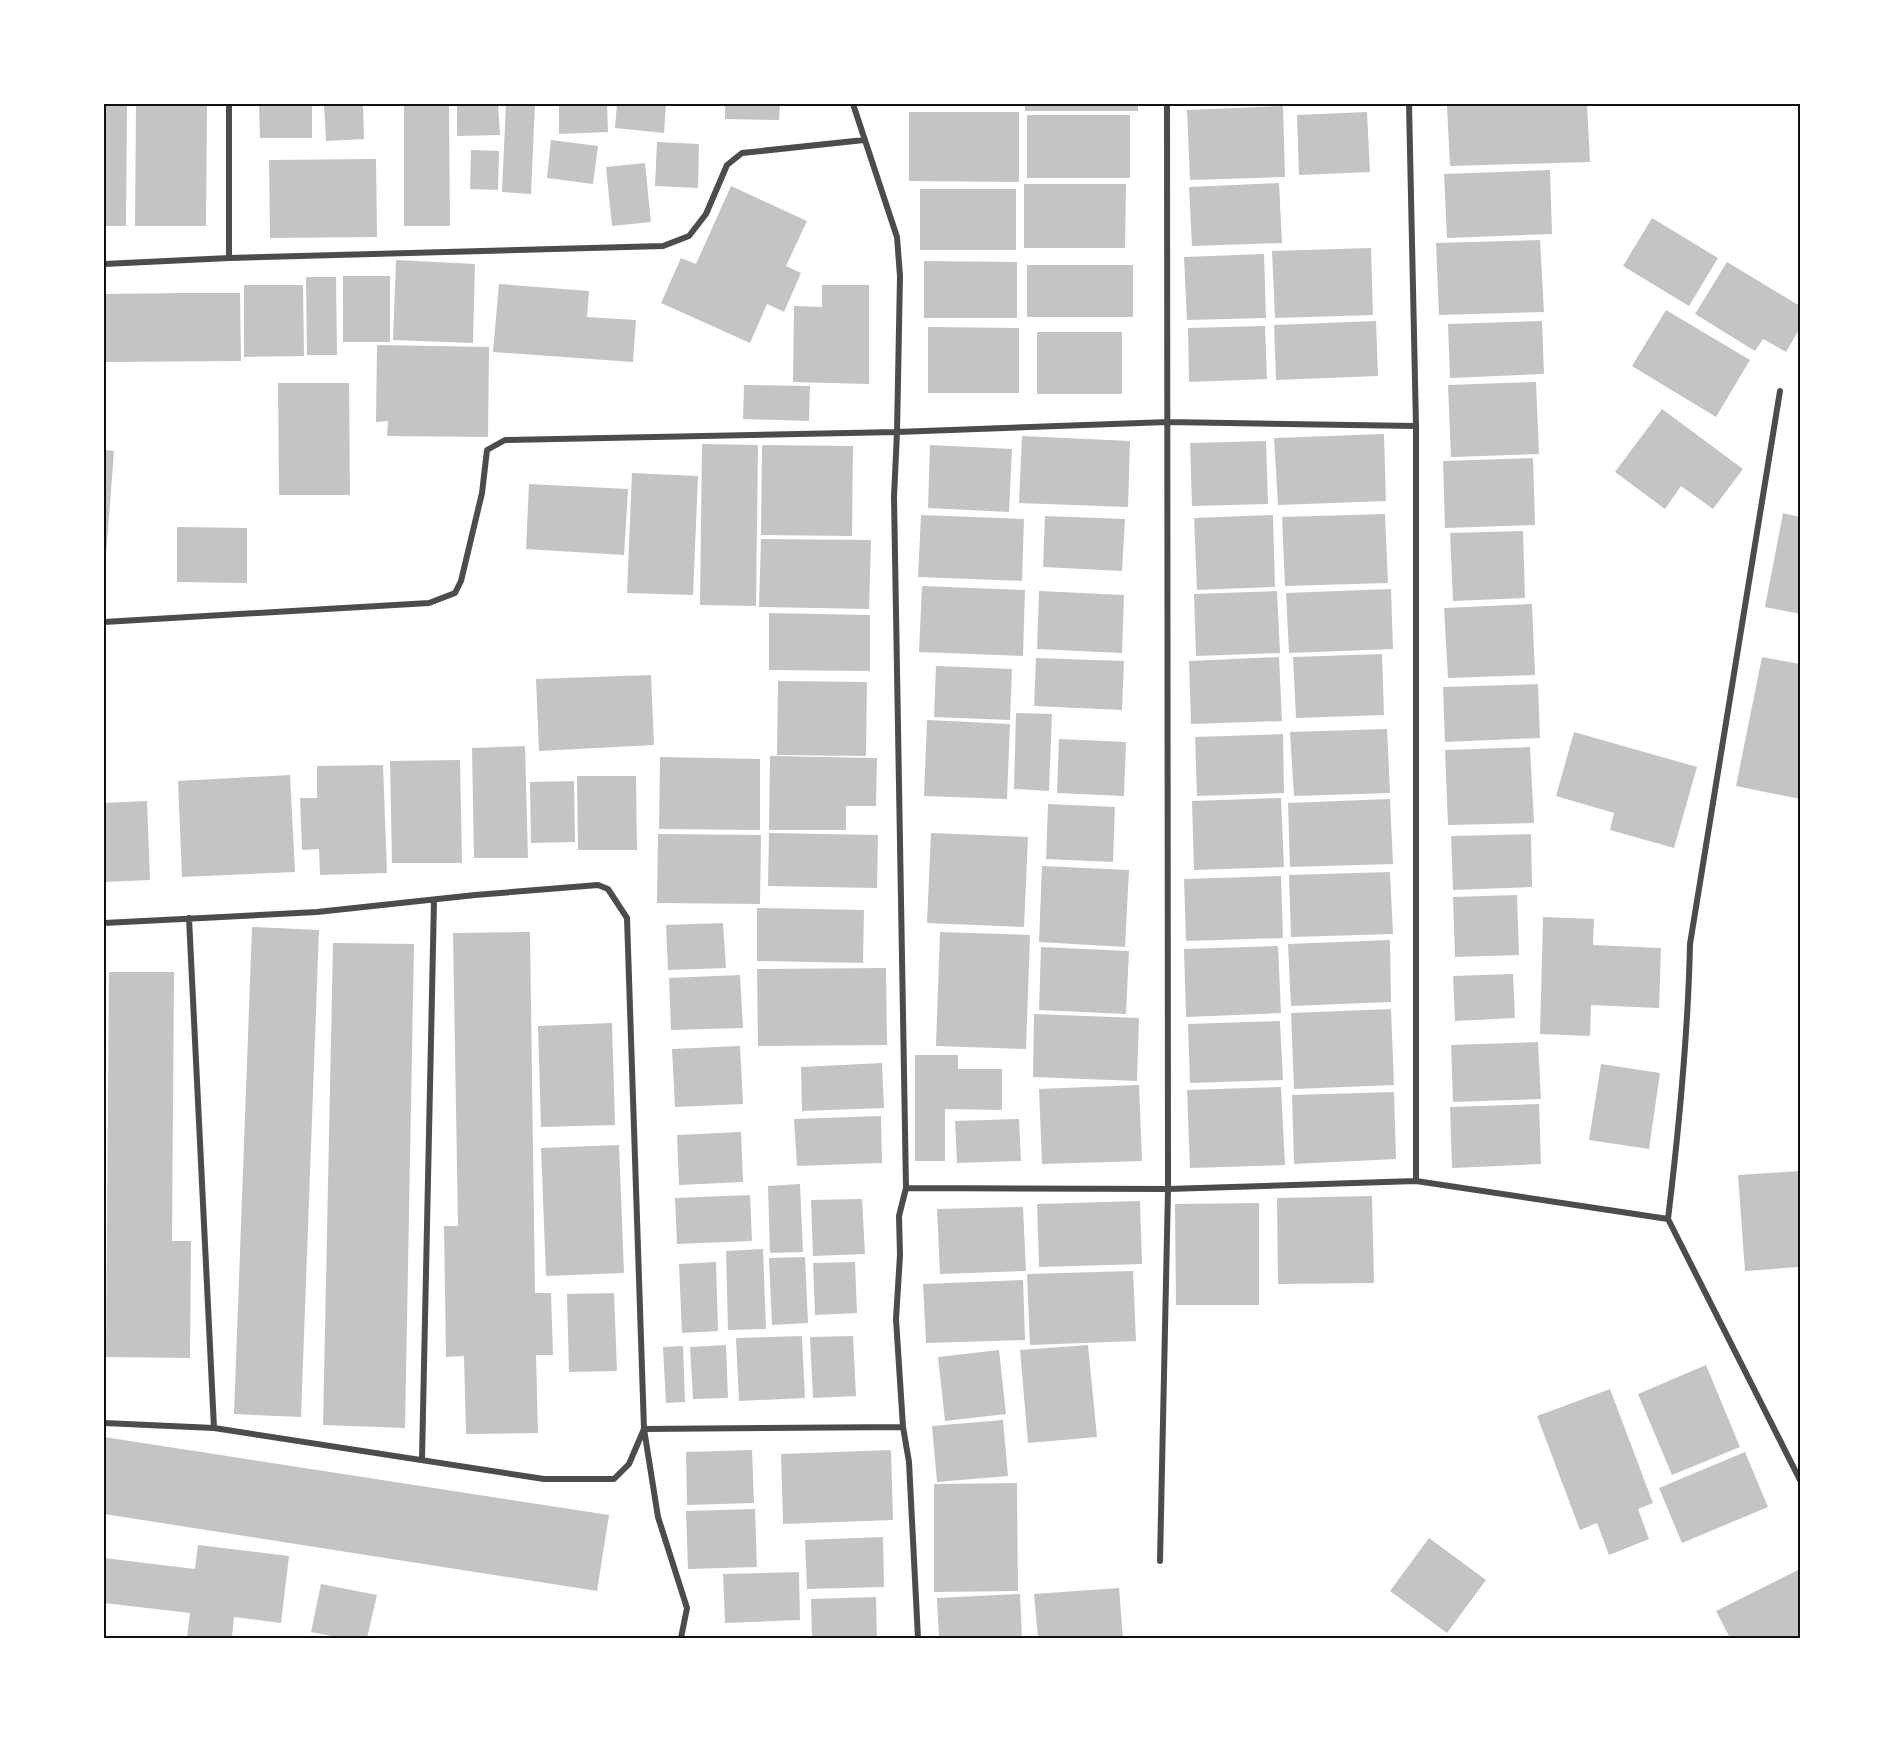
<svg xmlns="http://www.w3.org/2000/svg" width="1904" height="1742" viewBox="0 0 1904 1742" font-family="Bitter,serif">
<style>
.building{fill:#c4c4c4}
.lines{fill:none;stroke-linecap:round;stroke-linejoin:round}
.minor{stroke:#4c4c4c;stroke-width:6}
.neatline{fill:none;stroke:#111;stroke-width:2}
</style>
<rect width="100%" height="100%" fill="#fff"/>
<path class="building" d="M 104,104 L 127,104 L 126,226 L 104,226 Z
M 136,104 L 207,104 L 206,226 L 135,226 Z
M 259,104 L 312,104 L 312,138 L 260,138 Z
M 324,104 L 363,104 L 364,139 L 326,141 Z
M 404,104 L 449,104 L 450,226 L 404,226 Z
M 457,104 L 498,104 L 500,135 L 457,136 Z
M 506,104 L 535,104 L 531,194 L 502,192 Z
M 559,104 L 607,104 L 608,132 L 559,134 Z
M 617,104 L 666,104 L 664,133 L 615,128 Z
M 725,104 L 780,104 L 779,120 L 725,119 Z
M 1025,104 L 1138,104 L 1138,111 L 1025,111 Z
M 1535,104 L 1587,104 L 1590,162 L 1450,166 L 1447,106 Z
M 1283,106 L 1285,177 L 1190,180 L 1187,110 Z
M 909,112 L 1019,112 L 1019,182 L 909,181 Z
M 1367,112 L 1370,172 L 1299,175 L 1297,115 Z
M 1027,115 L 1130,115 L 1130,178 L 1027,178 Z
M 551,140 L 598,146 L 593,184 L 547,178 Z
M 657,142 L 699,144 L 698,188 L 655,186 Z
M 471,150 L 499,151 L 498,190 L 470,189 Z
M 376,159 L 377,237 L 270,238 L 269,160 Z
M 645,163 L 651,222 L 612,226 L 606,167 Z
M 1550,170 L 1552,234 L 1447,238 L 1444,174 Z
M 1279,183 L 1282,243 L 1192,246 L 1189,187 Z
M 1024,184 L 1126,184 L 1125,248 L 1024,248 Z
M 731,186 L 807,221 L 786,266 L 801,273 L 784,312 L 767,304 L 750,343 L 661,303 L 681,258 L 696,264 Z
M 920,189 L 1016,189 L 1016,250 L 920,250 Z
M 1652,218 L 1718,258 L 1689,306 L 1623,266 Z
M 1540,240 L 1544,312 L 1439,315 L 1436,243 Z
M 1371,248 L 1373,315 L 1275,318 L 1272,251 Z
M 1264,254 L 1266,318 L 1187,320 L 1184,257 Z
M 396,260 L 475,264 L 473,343 L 393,340 Z
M 924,261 L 1017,262 L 1017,318 L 924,318 Z
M 1727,262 L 1800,306 L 1800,328 L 1786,352 L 1763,339 L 1755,351 L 1695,314 Z
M 1027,265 L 1133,265 L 1133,317 L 1027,317 Z
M 343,276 L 390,276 L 390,342 L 343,342 Z
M 306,277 L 336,277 L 337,355 L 307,355 Z
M 499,284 L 589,291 L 587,317 L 636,320 L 633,362 L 493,352 Z
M 244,285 L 303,285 L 304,356 L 244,357 Z
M 822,285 L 869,285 L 869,384 L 793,382 L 794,306 L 822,307 Z
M 182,293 L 240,293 L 241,361 L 104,362 L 104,294 Z
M 1666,310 L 1750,360 L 1716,417 L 1632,366 Z
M 1376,321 L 1378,376 L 1276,380 L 1274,325 Z
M 1542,321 L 1544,374 L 1450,378 L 1448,324 Z
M 1265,326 L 1267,379 L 1189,382 L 1188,328 Z
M 928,327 L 1019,328 L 1019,393 L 928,393 Z
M 1037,332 L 1122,332 L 1122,394 L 1037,394 Z
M 377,345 L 489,347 L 488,437 L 387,436 L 388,421 L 376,422 Z
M 1536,382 L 1539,454 L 1451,457 L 1448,385 Z
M 278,383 L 349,383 L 350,495 L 279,495 Z
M 744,385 L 810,386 L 809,421 L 743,419 Z
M 1662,409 L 1743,469 L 1713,509 L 1681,486 L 1665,509 L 1615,472 Z
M 1384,434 L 1386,501 L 1278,505 L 1274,438 Z
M 1022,436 L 1130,441 L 1128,507 L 1019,503 Z
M 1266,441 L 1268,504 L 1192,506 L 1190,443 Z
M 702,444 L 758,445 L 756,606 L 700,605 Z
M 762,445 L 853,446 L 852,536 L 761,535 Z
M 930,445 L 1012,449 L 1009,512 L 928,508 Z
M 104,450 L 114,451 L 106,556 L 104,556 Z
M 1533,458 L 1535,525 L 1445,528 L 1443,461 Z
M 632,473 L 698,476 L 693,595 L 627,593 Z
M 529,484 L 628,489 L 624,555 L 526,549 Z
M 1783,513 L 1800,517 L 1800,614 L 1765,607 Z
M 1385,514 L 1388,583 L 1285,586 L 1282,517 Z
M 921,515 L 1024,519 L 1022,581 L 918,577 Z
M 1273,515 L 1275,587 L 1197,590 L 1194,518 Z
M 1045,516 L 1125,519 L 1122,571 L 1043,567 Z
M 177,527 L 247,528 L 247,583 L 177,582 Z
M 1523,531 L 1525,598 L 1453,601 L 1450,533 Z
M 761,539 L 871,540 L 869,609 L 759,607 Z
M 922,586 L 1025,590 L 1023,656 L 919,652 Z
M 1391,589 L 1393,649 L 1289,653 L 1286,593 Z
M 1039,591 L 1124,595 L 1122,653 L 1037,649 Z
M 1277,591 L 1280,653 L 1196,656 L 1194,594 Z
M 1532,604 L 1535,675 L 1448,678 L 1444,608 Z
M 769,613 L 870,615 L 870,671 L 769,670 Z
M 1382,654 L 1384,715 L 1296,718 L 1293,657 Z
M 1279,657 L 1282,721 L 1191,724 L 1189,661 Z
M 1762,657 L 1800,664 L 1800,799 L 1736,786 Z
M 1036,658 L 1124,661 L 1122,710 L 1034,706 Z
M 936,666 L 1012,669 L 1010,720 L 934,717 Z
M 651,675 L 654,745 L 539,751 L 536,679 Z
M 778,681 L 867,682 L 866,756 L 777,755 Z
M 1538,684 L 1540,738 L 1445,742 L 1443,687 Z
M 1016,713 L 1052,714 L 1049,791 L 1014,789 Z
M 927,720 L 1010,724 L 1007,799 L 924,796 Z
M 1387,729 L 1390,793 L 1294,796 L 1290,732 Z
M 1574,732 L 1697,767 L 1674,848 L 1610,830 L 1614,813 L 1556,796 Z
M 1283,734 L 1284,793 L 1197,796 L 1195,737 Z
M 1059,739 L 1126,742 L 1124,796 L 1057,793 Z
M 525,746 L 528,858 L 474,858 L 472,748 Z
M 1530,747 L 1534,823 L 1448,825 L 1445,750 Z
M 770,756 L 877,758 L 876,806 L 846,806 L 846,830 L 769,830 Z
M 660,757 L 760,759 L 760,830 L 659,829 Z
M 460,760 L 462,863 L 392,863 L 390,761 Z
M 383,765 L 387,873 L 320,875 L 319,849 L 302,850 L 300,798 L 317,798 L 317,766 Z
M 290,775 L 295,872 L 182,877 L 178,781 Z
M 577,776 L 636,776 L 637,850 L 578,850 Z
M 574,781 L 575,842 L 531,843 L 530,782 Z
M 1281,798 L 1284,867 L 1194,870 L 1192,801 Z
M 1390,799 L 1393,864 L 1290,867 L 1288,803 Z
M 147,801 L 150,880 L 104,882 L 104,803 Z
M 1048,804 L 1115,807 L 1113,862 L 1046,859 Z
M 769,833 L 878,835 L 877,888 L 768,886 Z
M 931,833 L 1028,837 L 1024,927 L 927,923 Z
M 658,834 L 761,835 L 760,904 L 657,903 Z
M 1531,834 L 1532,887 L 1453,890 L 1451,836 Z
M 1042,866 L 1129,870 L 1125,947 L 1039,942 Z
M 1390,872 L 1393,934 L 1291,937 L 1289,875 Z
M 1281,876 L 1283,938 L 1186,941 L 1184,879 Z
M 1517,895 L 1519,955 L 1455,957 L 1453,897 Z
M 757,908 L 864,910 L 863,963 L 757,961 Z
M 1543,917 L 1594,919 L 1593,945 L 1661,948 L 1659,1008 L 1591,1005 L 1590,1036 L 1540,1034 Z
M 723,923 L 726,968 L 668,970 L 666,925 Z
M 252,927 L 319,930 L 301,1417 L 234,1414 Z
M 530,932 L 535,1293 L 551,1293 L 553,1355 L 536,1355 L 538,1433 L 466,1434 L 464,1356 L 446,1357 L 444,1226 L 458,1226 L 453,933 Z
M 940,932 L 1030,935 L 1026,1049 L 936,1046 Z
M 1390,940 L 1391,1002 L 1291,1006 L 1288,944 Z
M 333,943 L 414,944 L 405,1428 L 323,1425 Z
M 1278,946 L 1281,1013 L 1186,1017 L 1184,949 Z
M 1041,947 L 1129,951 L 1126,1014 L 1039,1010 Z
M 886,968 L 887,1045 L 758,1046 L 757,969 Z
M 109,972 L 174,972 L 172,1241 L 191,1241 L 190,1358 L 106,1357 Z
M 1513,974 L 1515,1018 L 1455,1021 L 1453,976 Z
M 740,975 L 743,1028 L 671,1030 L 669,978 Z
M 1391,1009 L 1394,1085 L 1294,1089 L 1291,1013 Z
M 1034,1014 L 1139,1018 L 1137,1081 L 1033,1077 Z
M 1280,1021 L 1283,1080 L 1190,1083 L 1188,1024 Z
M 612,1023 L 615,1125 L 541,1127 L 538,1026 Z
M 1538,1042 L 1541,1099 L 1453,1102 L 1451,1045 Z
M 740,1046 L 743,1104 L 675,1107 L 672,1049 Z
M 915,1055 L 958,1055 L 958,1069 L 1002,1069 L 1002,1110 L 945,1109 L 945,1161 L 915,1161 Z
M 882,1063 L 884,1108 L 802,1111 L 801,1067 Z
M 1601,1064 L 1660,1073 L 1649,1149 L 1589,1140 Z
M 1139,1085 L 1142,1161 L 1042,1164 L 1039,1089 Z
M 1281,1087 L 1285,1165 L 1190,1168 L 1187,1090 Z
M 1394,1092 L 1396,1159 L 1294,1164 L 1292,1095 Z
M 1539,1104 L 1541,1164 L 1452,1168 L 1450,1107 Z
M 881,1116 L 882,1163 L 797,1166 L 794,1119 Z
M 1019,1119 L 1021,1161 L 957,1163 L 955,1121 Z
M 741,1132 L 743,1182 L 679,1185 L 677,1135 Z
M 619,1145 L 624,1273 L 546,1276 L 541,1148 Z
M 1800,1171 L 1800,1267 L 1745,1271 L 1738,1175 Z
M 800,1184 L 803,1252 L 770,1253 L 768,1186 Z
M 750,1195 L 752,1241 L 677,1244 L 675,1198 Z
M 1372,1196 L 1374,1283 L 1278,1284 L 1277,1198 Z
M 862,1199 L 865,1254 L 813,1256 L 811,1200 Z
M 1140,1201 L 1142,1264 L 1039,1267 L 1037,1204 Z
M 1259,1203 L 1259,1305 L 1176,1305 L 1175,1204 Z
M 1023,1207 L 1026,1271 L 940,1274 L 937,1209 Z
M 763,1249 L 766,1329 L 728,1330 L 726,1251 Z
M 805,1257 L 808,1323 L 772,1325 L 769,1258 Z
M 716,1262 L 718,1331 L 682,1333 L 679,1264 Z
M 855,1262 L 857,1313 L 815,1315 L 813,1263 Z
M 1133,1271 L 1136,1341 L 1030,1345 L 1027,1274 Z
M 1023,1280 L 1025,1340 L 926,1343 L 923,1284 Z
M 614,1293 L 617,1371 L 569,1372 L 567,1294 Z
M 802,1336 L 805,1398 L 739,1401 L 736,1338 Z
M 853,1336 L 856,1396 L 813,1398 L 810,1337 Z
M 726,1345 L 728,1398 L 693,1399 L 690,1347 Z
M 1088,1345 L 1097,1437 L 1028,1443 L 1020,1350 Z
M 683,1346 L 685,1402 L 666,1403 L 663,1347 Z
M 999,1350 L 1006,1414 L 945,1421 L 938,1357 Z
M 1706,1365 L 1740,1447 L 1672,1475 L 1638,1394 Z
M 1610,1389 L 1653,1503 L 1638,1509 L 1649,1539 L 1609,1555 L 1597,1523 L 1580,1530 L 1537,1416 Z
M 1003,1420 L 1008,1476 L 937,1482 L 932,1426 Z
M 104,1437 L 609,1515 L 597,1591 L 104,1514 Z
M 752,1450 L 754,1503 L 687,1505 L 686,1452 Z
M 891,1450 L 893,1520 L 783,1524 L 781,1454 Z
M 1745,1452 L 1768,1507 L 1682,1543 L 1659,1488 Z
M 1017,1483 L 1018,1591 L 934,1592 L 934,1484 Z
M 755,1509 L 757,1567 L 688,1569 L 686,1511 Z
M 883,1537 L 884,1587 L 807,1589 L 805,1540 Z
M 1429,1538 L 1486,1580 L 1447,1633 L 1390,1591 Z
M 198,1545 L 289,1556 L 281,1623 L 234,1617 L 232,1638 L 187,1638 L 190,1613 L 104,1603 L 104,1558 L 195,1569 Z
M 1800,1569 L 1800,1638 L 1730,1638 L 1716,1611 Z
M 799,1572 L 800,1620 L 725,1623 L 723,1574 Z
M 321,1584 L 377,1595 L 367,1638 L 341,1638 L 311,1632 Z
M 1119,1588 L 1123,1638 L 1038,1638 L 1034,1594 Z
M 1020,1594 L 1022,1638 L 939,1638 L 937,1598 Z
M 876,1597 L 877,1638 L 812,1638 L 811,1599 Z"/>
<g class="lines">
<path class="minor" d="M 1409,104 L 1416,426
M 229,258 L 229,104
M 104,264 L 229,258 L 663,246 L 689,236 L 706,214 L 727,165 L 742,153 L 864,140
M 104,622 L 429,603 L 455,593 L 461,581 L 482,493 L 487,450 L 505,440 L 897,432 L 900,276 L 897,237 L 853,104
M 189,918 L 214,1428
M 104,923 L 317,912 L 475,895 L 598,885 L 608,889 L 627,918 L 644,1429 L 658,1517 L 687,1608 L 681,1638
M 906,1188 L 894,497 L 897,432 L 1168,422 L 1416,426 L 1416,1181
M 1668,1219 C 1679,1128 1688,1036 1690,944 L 1780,391
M 104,1423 L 214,1428 L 544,1479 L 614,1479 L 629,1464 L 644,1429 L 903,1427 L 896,1319 L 900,1255 L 899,1216 L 906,1188 L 1168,1189 L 1416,1181 L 1668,1219 L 1800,1480
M 903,1427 L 909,1462 L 918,1638
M 422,1459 L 434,900
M 1160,1561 L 1168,1189 L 1167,104"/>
</g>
<rect width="1904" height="1742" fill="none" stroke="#ffffff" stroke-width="210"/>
<rect x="105" y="105" width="1694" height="1532" class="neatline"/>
</svg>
